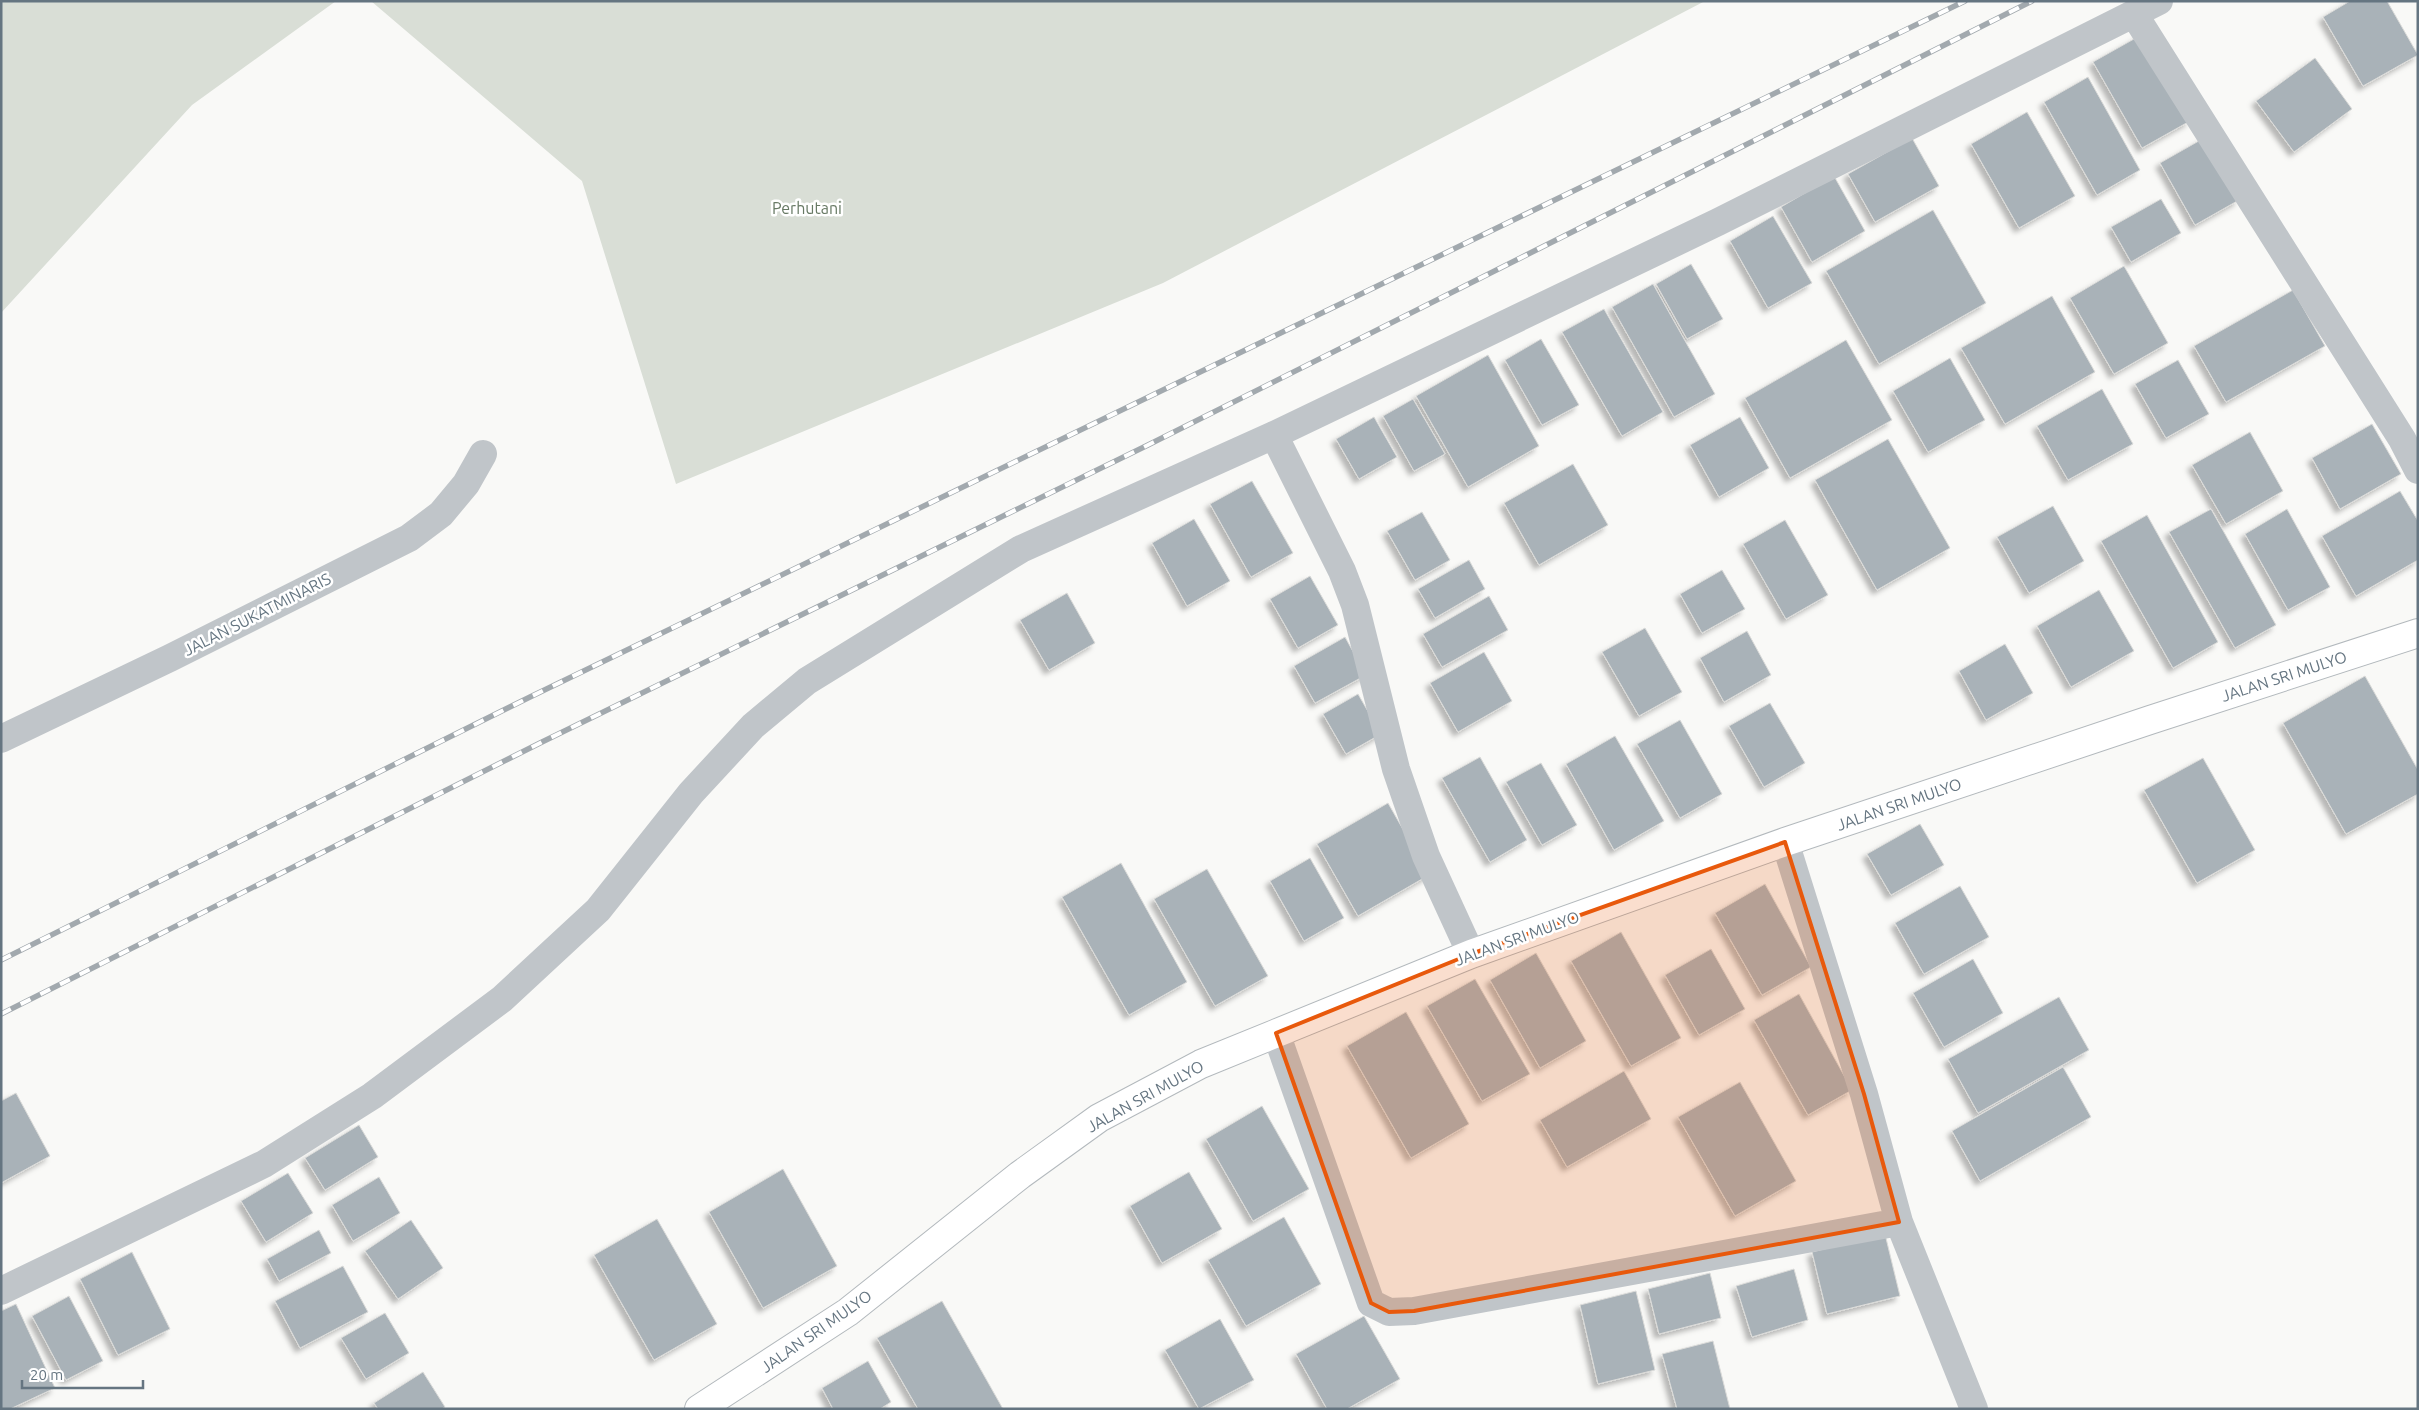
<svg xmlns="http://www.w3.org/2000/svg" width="2419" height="1410" viewBox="0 0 2419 1410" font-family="Ubuntu,sans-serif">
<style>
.green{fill:#d9ded6}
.building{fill:#a9b2b8;stroke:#dbdbd9;filter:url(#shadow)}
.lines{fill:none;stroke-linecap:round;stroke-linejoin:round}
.secondary-casing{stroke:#b3b9bd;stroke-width:30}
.street{stroke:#c0c5c9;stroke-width:28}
.secondary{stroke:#fff;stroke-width:28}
.rail-casing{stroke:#a2a9ae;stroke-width:5.5}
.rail{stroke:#fff;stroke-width:4;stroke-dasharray:11;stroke-linecap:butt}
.marked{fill:#e8590c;fill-opacity:0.2;stroke:#e8590c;stroke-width:4;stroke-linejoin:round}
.labels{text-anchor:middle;stroke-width:5;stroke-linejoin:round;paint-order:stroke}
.park-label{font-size:16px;fill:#677964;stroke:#fff}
.street-label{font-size:16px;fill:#657581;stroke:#fff}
</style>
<defs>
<filter id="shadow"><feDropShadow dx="-4.5" dy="4.5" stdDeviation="2.5" flood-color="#0004"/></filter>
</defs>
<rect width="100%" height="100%" fill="#f9f9f7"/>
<path class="green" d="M 1,1 L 336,1 L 192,105 L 1,313 Z
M 371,1 L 1705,1 L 1163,283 L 676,484 L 582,181 Z"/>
<path class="building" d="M 2350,1 L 2387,1 L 2418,55 L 2363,86 L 2323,17 Z
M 2141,35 L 2190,121 L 2142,148 L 2093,62 Z
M 2315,58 L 2352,109 L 2294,152 L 2256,101 Z
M 2088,77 L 2140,170 L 2097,195 L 2044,102 Z
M 2027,112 L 2075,196 L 2019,228 L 1971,144 Z
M 1912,138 L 1939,186 L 1875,222 L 1848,174 Z
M 2204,138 L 2239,200 L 2195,225 L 2160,163 Z
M 1834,176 L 1865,231 L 1812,262 L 1781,207 Z
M 2161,199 L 2181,233 L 2131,262 L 2111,227 Z
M 1933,210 L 1986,303 L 1879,364 L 1826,271 Z
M 1773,216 L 1812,283 L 1768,308 L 1730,241 Z
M 1691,264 L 1723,319 L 1687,339 L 1656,284 Z
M 2124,266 L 2168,343 L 2114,374 L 2070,298 Z
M 1653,284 L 1715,394 L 1674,417 L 1612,307 Z
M 2293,290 L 2325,346 L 2226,402 L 2194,346 Z
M 2052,296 L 2095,372 L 2005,424 L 1961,348 Z
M 1604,309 L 1663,412 L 1622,436 L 1562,332 Z
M 1541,339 L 1579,405 L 1542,425 L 1505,360 Z
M 1846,340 L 1892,420 L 1790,478 L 1745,398 Z
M 1488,355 L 1539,446 L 1468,487 L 1416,396 Z
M 1950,358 L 1985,420 L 1928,452 L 1893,391 Z
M 2178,360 L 2209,414 L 2166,438 L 2135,384 Z
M 2102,389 L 2133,444 L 2068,480 L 2037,426 Z
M 1413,399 L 1445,454 L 1414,471 L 1383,416 Z
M 1374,417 L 1397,457 L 1359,479 L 1336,439 Z
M 1740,417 L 1769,468 L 1719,497 L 1690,445 Z
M 2372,424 L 2401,474 L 2340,509 L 2312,458 Z
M 2250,432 L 2283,491 L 2226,524 L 2192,465 Z
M 1888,439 L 1950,548 L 1877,590 L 1815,480 Z
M 1573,464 L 1608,525 L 1539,565 L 1504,503 Z
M 1252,481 L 1293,553 L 1251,577 L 1210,504 Z
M 2400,491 L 2418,521 L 2418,560 L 2356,596 L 2322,536 Z
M 2053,506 L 2084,561 L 2029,593 L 1997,537 Z
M 2211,509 L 2276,625 L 2235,648 L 2169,532 Z
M 2287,509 L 2330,587 L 2288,610 L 2245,534 Z
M 1422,512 L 1450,560 L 1415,580 L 1387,531 Z
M 2147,515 L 2218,642 L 2173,668 L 2101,541 Z
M 1194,519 L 1230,581 L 1187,606 L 1152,543 Z
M 1785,520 L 1828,595 L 1786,619 L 1743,544 Z
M 1469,560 L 1485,589 L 1435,618 L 1418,589 Z
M 1722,570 L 1745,609 L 1702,633 L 1680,594 Z
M 1310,576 L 1338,625 L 1298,648 L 1270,599 Z
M 2099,590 L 2134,651 L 2071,687 L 2037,626 Z
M 1067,593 L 1095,643 L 1049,670 L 1020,620 Z
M 1489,596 L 1508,630 L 1442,667 L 1423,634 Z
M 1645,628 L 1682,692 L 1639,716 L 1602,652 Z
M 1747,631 L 1771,675 L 1724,702 L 1700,658 Z
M 1345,637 L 1366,675 L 1315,703 L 1294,666 Z
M 2005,644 L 2033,693 L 1986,720 L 1959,671 Z
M 1484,652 L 1512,701 L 1458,732 L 1430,683 Z
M 2365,676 L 2418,770 L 2418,794 L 2346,834 L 2283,723 Z
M 1358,694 L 1381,734 L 1346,754 L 1323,714 Z
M 1770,703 L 1805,763 L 1764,787 L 1729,726 Z
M 1680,720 L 1722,794 L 1680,818 L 1637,744 Z
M 1615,736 L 1664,821 L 1614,850 L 1566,764 Z
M 1480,757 L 1527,840 L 1490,862 L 1442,778 Z
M 2203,758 L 2255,850 L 2197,883 L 2144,790 Z
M 1541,763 L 1577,825 L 1542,845 L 1506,782 Z
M 1388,803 L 1429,875 L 1358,916 L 1317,844 Z
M 1920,824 L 1944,865 L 1891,895 L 1867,854 Z
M 1310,858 L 1344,918 L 1304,941 L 1270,881 Z
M 1121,863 L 1187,982 L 1129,1015 L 1062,897 Z
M 1207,869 L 1268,976 L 1215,1006 L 1154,899 Z
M 1765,884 L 1811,967 L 1762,995 L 1715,913 Z
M 1960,886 L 1989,937 L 1924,974 L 1895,923 Z
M 1621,932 L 1681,1038 L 1631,1066 L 1571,961 Z
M 1711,949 L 1745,1009 L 1699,1035 L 1665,975 Z
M 1536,953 L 1586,1041 L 1540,1068 L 1490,980 Z
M 1973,959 L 2003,1013 L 1944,1047 L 1913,993 Z
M 1475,979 L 1530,1074 L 1482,1101 L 1427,1006 Z
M 1799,994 L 1852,1090 L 1808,1115 L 1754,1020 Z
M 2059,997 L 2089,1050 L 1978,1113 L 1948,1059 Z
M 1406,1012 L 1469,1124 L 1411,1158 L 1347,1046 Z
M 2063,1067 L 2091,1117 L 1980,1181 L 1952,1131 Z
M 1624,1071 L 1651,1119 L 1567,1167 L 1540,1120 Z
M 1740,1082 L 1796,1181 L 1735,1216 L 1678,1117 Z
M 16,1093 L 50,1156 L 1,1183 L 1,1101 Z
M 1262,1106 L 1309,1189 L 1253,1221 L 1206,1139 Z
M 359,1125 L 378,1157 L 325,1190 L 305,1158 Z
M 783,1169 L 837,1266 L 763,1308 L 709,1212 Z
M 1189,1172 L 1222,1229 L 1162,1263 L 1130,1206 Z
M 288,1173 L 313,1213 L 266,1242 L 241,1201 Z
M 379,1177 L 400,1213 L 353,1241 L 332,1205 Z
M 1284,1217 L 1321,1284 L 1246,1326 L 1208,1260 Z
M 657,1219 L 717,1324 L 654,1360 L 594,1255 Z
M 411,1220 L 443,1268 L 398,1299 L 365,1251 Z
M 319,1230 L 331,1253 L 279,1281 L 267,1259 Z
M 1885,1234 L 1900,1296 L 1827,1314 L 1812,1252 Z
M 132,1252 L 170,1329 L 118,1355 L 80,1279 Z
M 343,1266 L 368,1312 L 300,1348 L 275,1301 Z
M 1794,1269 L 1808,1320 L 1752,1337 L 1736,1286 Z
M 1710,1273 L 1721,1318 L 1659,1334 L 1648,1289 Z
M 1636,1291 L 1655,1370 L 1598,1384 L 1580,1305 Z
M 69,1296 L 103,1361 L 66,1380 L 32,1316 Z
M 942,1301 L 1003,1409 L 918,1409 L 877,1338 Z
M 16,1304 L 55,1388 L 10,1409 L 1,1409 L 1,1311 Z
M 385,1313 L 409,1353 L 366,1379 L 341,1338 Z
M 1364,1316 L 1400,1379 L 1347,1409 L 1327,1409 L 1296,1354 Z
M 1220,1319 L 1254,1380 L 1199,1409 L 1165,1350 Z
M 1713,1341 L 1730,1409 L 1677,1409 L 1662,1354 Z
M 868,1361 L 891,1402 L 880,1409 L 833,1409 L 822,1388 Z
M 423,1372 L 445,1407 L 442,1409 L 378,1409 L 374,1403 Z"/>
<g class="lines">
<g class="secondary-casing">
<path id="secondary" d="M 699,1409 L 848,1312 L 1020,1175 L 1099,1118 L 1201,1064 L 1471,954 L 1785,842 L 2150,720 L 2418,633"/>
</g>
<path class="street" d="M 2134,14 L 2402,439 L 2418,470
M 1274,435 L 1342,571 L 1355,605 L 1396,769 L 1426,856 L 1471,954
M 1,739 L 170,658 L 409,538 L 441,514 L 466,484 L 483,454
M 1785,842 L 1864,1094 L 1899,1222 L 1974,1409
M 1276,1033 L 1371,1303 L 1389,1312 L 1414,1311 L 1899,1222
M 1,1291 L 264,1164 L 372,1096 L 502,999 L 598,910 L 691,793 L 753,726 L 807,681 L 1021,549 L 1274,435 L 1718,222 L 2159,1"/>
<use href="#secondary" class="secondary"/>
<g class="rail-casing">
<path id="rail" d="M 1,960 L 530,697 L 1965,1
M 1,1014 L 542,742 L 1148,445 L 2032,1"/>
</g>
<use href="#rail" class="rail"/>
</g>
<path class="marked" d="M 1785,842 L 1864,1094 L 1899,1222 L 1414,1311 L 1389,1312 L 1371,1303 L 1276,1033 L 1471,954 Z"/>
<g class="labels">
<g class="park-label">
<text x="807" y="214">Perhutani</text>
</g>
<g class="street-label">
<text transform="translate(257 614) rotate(-27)" y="6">JALAN SUKATMINARIS</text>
<text transform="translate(2284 676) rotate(-18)" y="6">JALAN SRI MULYO</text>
<text transform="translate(1899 804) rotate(-19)" y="6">JALAN SRI MULYO</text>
<text transform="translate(1517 938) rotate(-20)" y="6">JALAN SRI MULYO</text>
<text transform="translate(1145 1096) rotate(-29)" y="6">JALAN SRI MULYO</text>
<text transform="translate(816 1331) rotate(-35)" y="6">JALAN SRI MULYO</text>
</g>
</g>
<rect width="2419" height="1410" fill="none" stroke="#657581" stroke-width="5"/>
<path d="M22 1380v8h121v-8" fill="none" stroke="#657581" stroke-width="2.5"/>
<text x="30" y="1380" font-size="15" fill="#657581" stroke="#ffffff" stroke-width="4" paint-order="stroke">20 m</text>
</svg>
